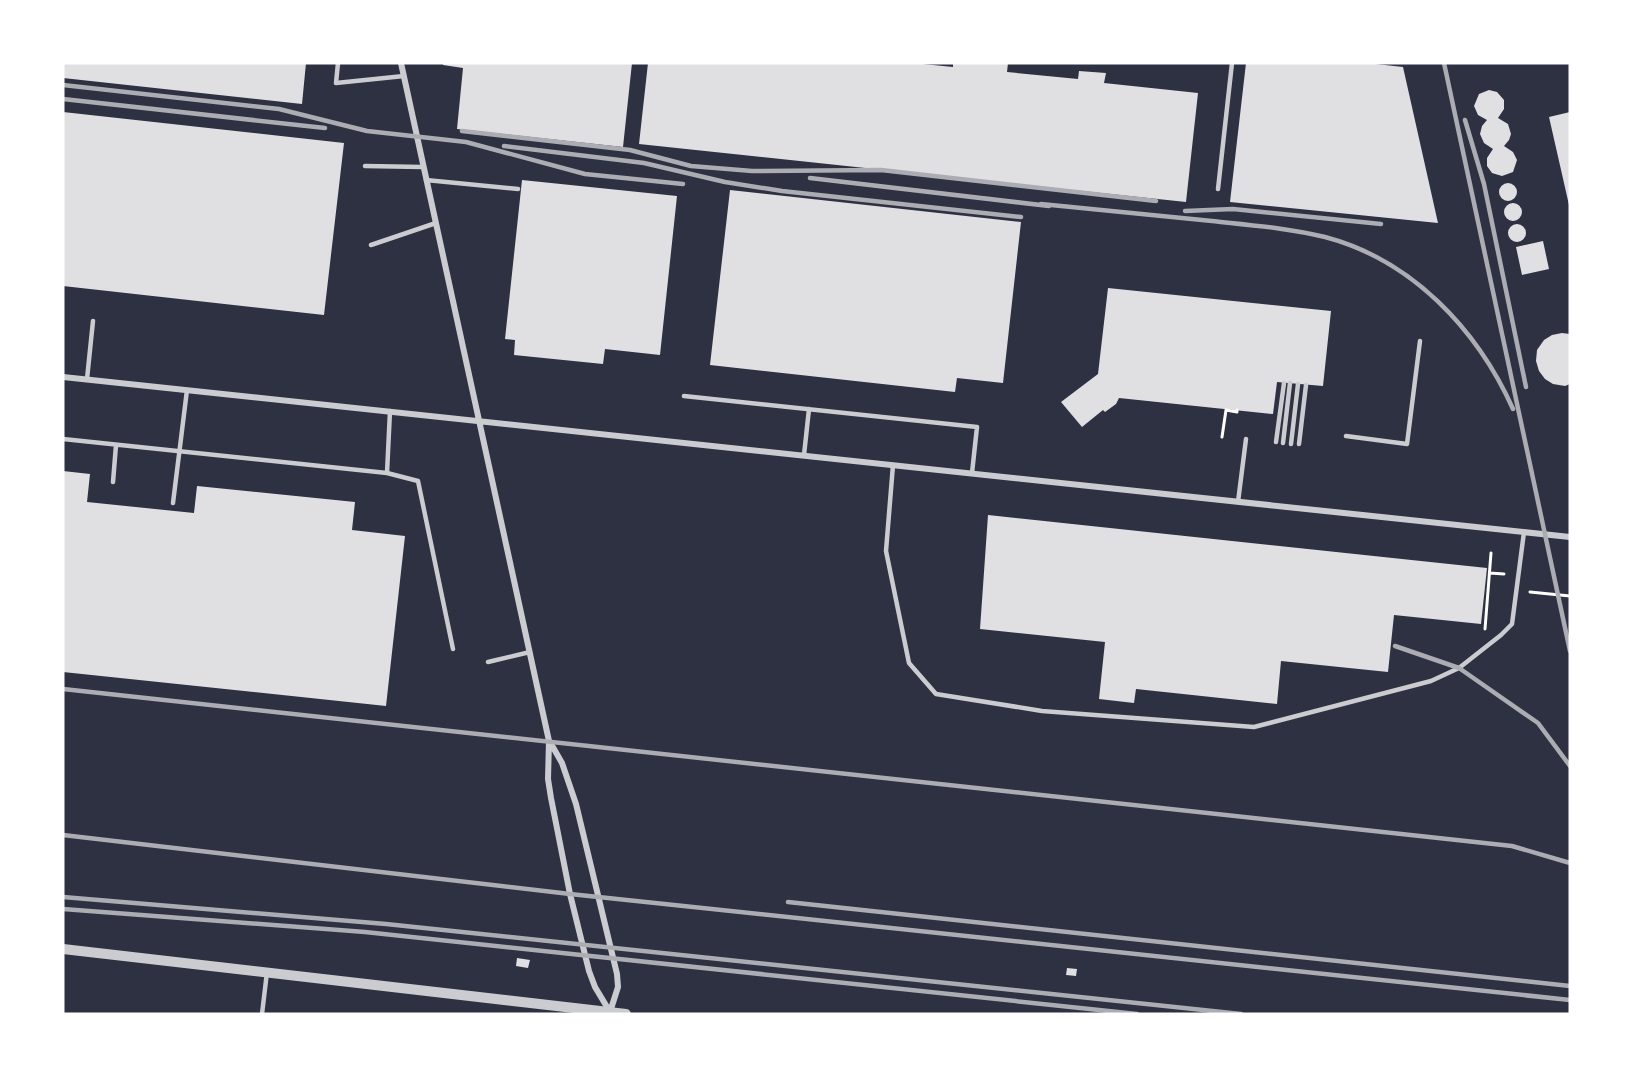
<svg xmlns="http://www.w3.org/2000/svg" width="1633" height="1077" viewBox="0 0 1633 1077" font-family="'DM Sans',sans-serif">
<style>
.building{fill:#e0e0e3}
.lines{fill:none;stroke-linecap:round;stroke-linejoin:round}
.path{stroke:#fff;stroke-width:3}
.service{stroke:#caccd0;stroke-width:4.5}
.minor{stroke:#caccd0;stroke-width:6}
.tertiary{stroke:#caccd0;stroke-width:10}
.rail{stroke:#abadb3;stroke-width:4.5}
</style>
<rect width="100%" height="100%" fill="#2d3142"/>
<path class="building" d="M 63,63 L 306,63 L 302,104 L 63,78 Z
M 443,63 L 632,63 L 623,147 L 457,129 L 463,68 L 443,65 Z
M 648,63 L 913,63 L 953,67 L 953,63 L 1008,63 L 1007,72 L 1078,79 L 1079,71 L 1106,73 L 1104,83 L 1198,93 L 1186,202 L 639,144 Z
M 1246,63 L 1367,63 L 1403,67 L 1438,223 L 1230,202 Z
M 1489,90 L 1497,92 L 1504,100 L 1504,109 L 1498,118 L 1508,124 L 1511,134 L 1509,140 L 1504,146 L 1513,152 L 1517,160 L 1513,172 L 1502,176 L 1492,173 L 1487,166 L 1487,158 L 1493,149 L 1484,143 L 1480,134 L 1482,126 L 1487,120 L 1478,115 L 1474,106 L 1479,94 Z
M 63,112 L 344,143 L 324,315 L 63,286 Z
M 1570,112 L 1570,205 L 1569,205 L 1549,117 Z
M 522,180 L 677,196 L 660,355 L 605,349 L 603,364 L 514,355 L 515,340 L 505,339 Z
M1499 192a9 9 0 1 1 18 0a9 9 0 1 1-18 0Z
M 730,190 L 1021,222 L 1003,383 L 957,378 L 955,392 L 710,365 Z
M1504 212a9 9 0 1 1 18 0a9 9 0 1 1-18 0Z
M1508 233a9 9 0 1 1 18 0a9 9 0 1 1-18 0Z
M 1543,241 L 1549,269 L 1522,275 L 1516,247 Z
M 1108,288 L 1331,311 L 1323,386 L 1277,382 L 1273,414 L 1119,398 L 1116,404 L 1105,412 L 1103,410 L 1082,427 L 1061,402 L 1098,374 Z
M 1562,333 L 1570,334 L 1570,384 L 1565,386 L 1553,384 L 1545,379 L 1539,371 L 1536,361 L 1537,350 L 1544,340 L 1552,335 Z
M 63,471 L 90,474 L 87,502 L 194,513 L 197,486 L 355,502 L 352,530 L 405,536 L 386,706 L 63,672 Z
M 988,515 L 1487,568 L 1481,624 L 1394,615 L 1388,672 L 1281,661 L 1277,704 L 1136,689 L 1134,703 L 1099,699 L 1105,642 L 980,629 Z
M 517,958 L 530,960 L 528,968 L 516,966 Z
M 1067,968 L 1077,969 L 1076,976 L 1066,975 Z"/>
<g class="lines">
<path class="path" d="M 1222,437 L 1226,410 L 1237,412 L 1237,410
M 1490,573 L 1504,574
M 1530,592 L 1570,596
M 1485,629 L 1491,553"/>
<path class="service" d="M 338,63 L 336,83 L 404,76
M 365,166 L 423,167
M 426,180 L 518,189
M 1218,189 L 1232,63
M 371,245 L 436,223
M 87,379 L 93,321
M 684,396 L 977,427 L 972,473
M 1346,436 L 1407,444 L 1420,341
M 63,439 L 387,473 L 418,481 L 453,649
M 1276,442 L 1284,383
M 1283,443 L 1290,383
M 1291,444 L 1298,384
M 1299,444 L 1306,385
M 804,455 L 809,409
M 893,465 L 886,551 L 909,663 L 936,694 L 1042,711 L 1254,727 L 1431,681 L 1459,668 L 1501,635 L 1512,624 L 1524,532
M 387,473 L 390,411
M 113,482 L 116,445
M 1238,502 L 1246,439
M 173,503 L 187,390
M 488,662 L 530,652
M 262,1014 L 267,972"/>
<path class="minor" d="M 401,63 L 549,741 L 548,779 L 551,798 L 570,894 L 589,971 L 595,987 L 610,1012
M 63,377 L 1570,537
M 550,742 L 562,763 L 576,804 L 617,974 L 618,987 L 610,1012"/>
<path class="tertiary" d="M 63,949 L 626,1014"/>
<path class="rail" d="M 1444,63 L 1570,651
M 63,85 L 279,109 L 367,131 L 466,142 L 585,174 L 683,184
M 63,99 L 325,128
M 1465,120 L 1484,184 L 1526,387
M 462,131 L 630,150 L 691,166 L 752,171 L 881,170 L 1156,201
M 504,146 L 644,163 L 725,182 L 782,191 L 1021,217
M 810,178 L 1049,206
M 1041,204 C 1098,210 1155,215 1212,221 C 1250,225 1288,228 1325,237 C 1412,260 1477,329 1513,409
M 1185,211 L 1233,209 L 1381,224
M 1395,646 L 1459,668 L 1538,723 L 1570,766
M 63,689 L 1512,846 L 1570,863
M 63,835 L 570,894 L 1570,1000
M 63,897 L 386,924 L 1241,1014
M 788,902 L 1570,986
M 63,909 L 365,932 L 1137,1014"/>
</g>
<rect width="1633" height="1077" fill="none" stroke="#ffffff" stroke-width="129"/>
</svg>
